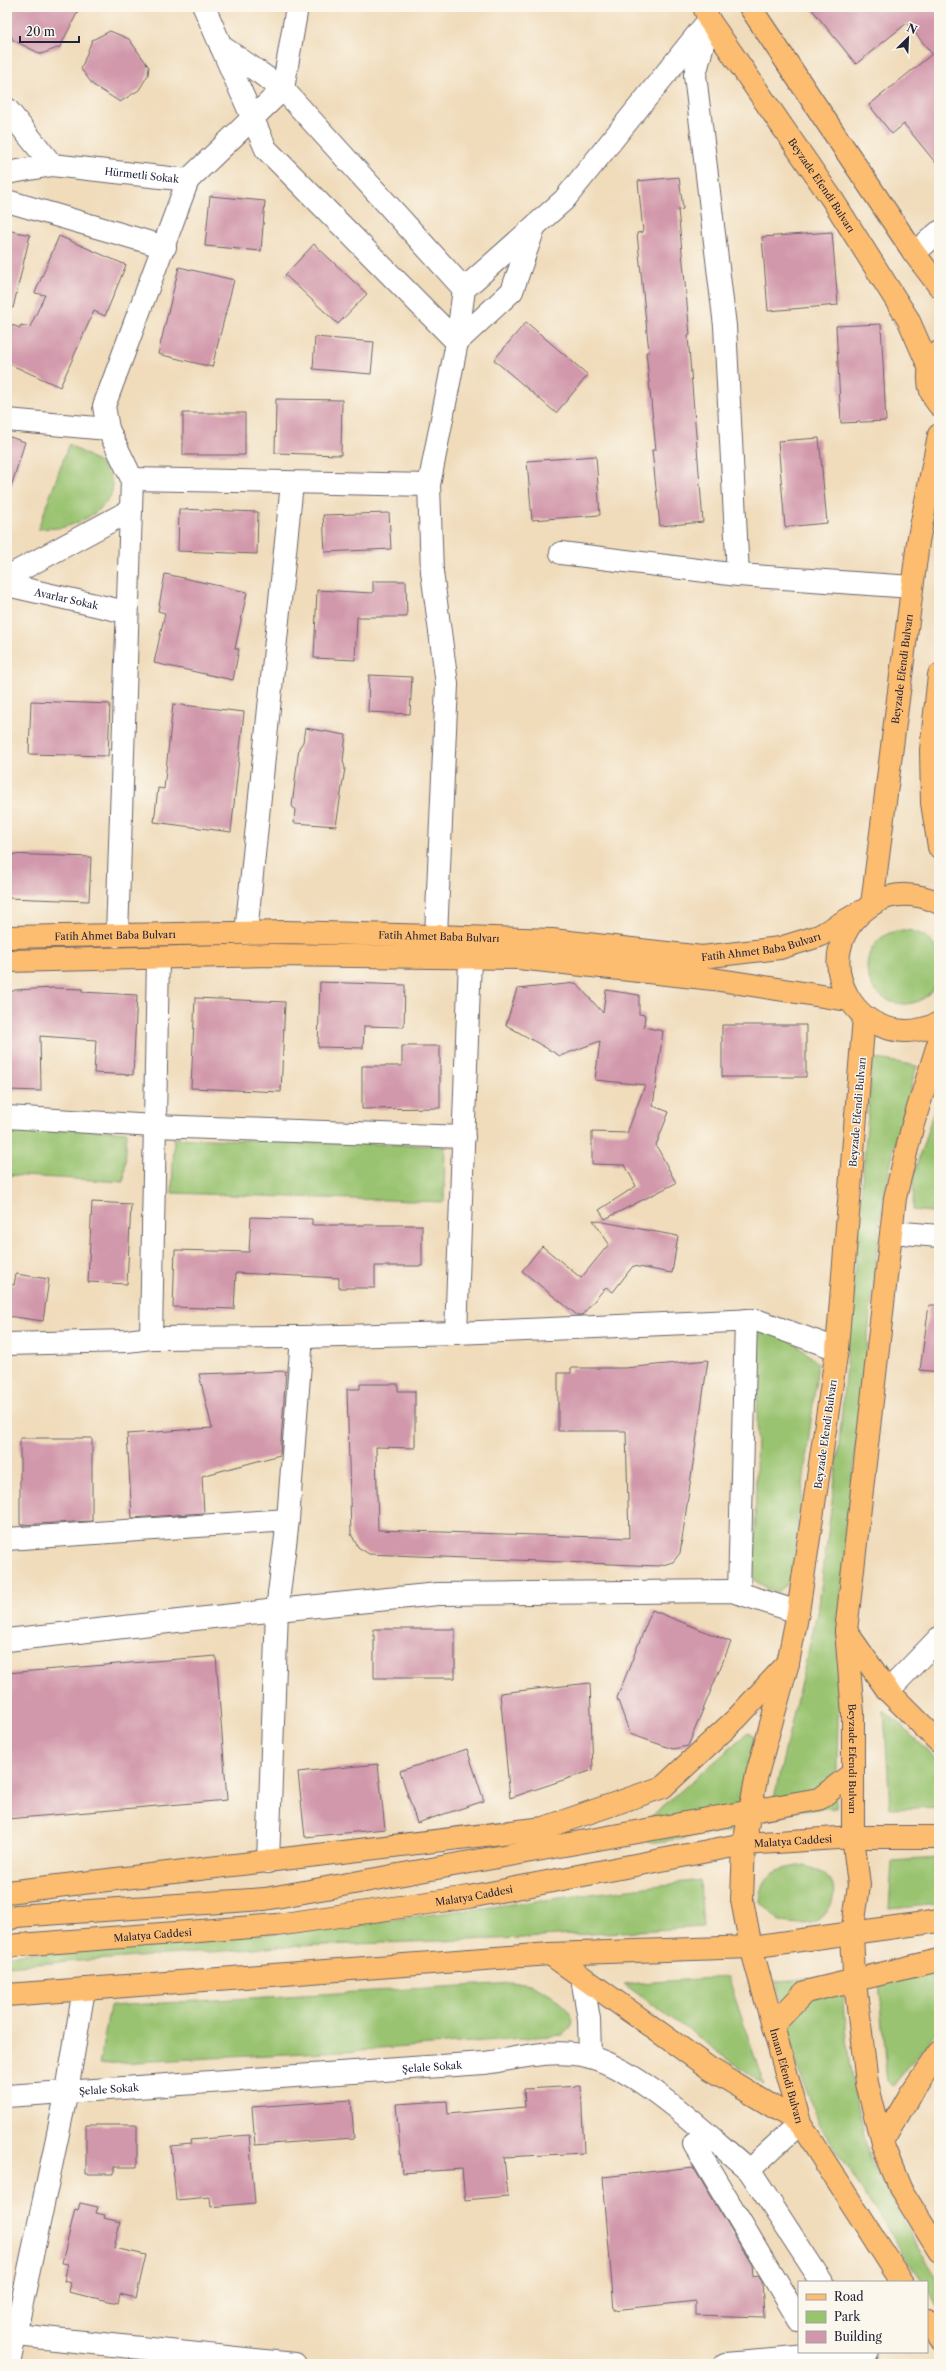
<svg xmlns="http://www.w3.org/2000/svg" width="946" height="2371" viewBox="0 0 946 2371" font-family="'Libre Caslon Text',serif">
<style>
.green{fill:#99c36f;stroke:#5e7255}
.building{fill:#d197aa}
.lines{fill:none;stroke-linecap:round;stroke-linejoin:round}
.minor-casing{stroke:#6a6368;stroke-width:24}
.major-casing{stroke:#6a6368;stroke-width:24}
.highway-casing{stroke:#6a6368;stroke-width:24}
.minor{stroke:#fff;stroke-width:22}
.major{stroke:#fcbd6f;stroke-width:22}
.highway{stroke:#fcbd6f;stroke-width:22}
.labels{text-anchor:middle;stroke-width:3;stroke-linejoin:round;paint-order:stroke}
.street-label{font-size:10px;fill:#22223b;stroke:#fbf7ec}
</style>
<rect width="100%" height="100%" fill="#fbf7ec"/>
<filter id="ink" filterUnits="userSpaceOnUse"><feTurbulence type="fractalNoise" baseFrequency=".025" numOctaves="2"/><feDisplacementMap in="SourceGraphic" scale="8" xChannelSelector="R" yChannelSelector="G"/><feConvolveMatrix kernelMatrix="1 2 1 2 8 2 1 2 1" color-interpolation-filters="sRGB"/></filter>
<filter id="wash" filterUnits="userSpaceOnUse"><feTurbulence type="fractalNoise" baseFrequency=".012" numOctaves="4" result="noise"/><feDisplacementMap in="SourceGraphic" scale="16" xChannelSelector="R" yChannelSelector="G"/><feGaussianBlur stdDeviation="0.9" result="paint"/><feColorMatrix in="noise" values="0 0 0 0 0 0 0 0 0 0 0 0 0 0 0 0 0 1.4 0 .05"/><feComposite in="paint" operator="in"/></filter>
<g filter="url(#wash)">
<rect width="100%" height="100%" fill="#f0dcbb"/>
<path class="green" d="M 69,444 C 79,451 93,457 102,466 C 131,494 93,518 68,526 C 59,529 47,528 38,529 Z
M867 967a37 37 0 1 1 74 0a37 37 0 1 1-74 0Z
M 873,1058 L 917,1066 L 895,1144 L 882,1207 L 860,1407 L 841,1594 L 836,1808 L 771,1811 L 819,1604 L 838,1455 Z
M 939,1094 L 939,1213 L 913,1210 L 914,1174 Z
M 7,1124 L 127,1132 L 124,1182 L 7,1175 Z
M 174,1138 L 445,1146 L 444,1202 L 172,1193 Z
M 759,1327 L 795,1342 L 818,1363 L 791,1582 L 775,1593 L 754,1580 Z
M 884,1710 L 939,1761 L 939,1807 L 890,1809 Z
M 748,1733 L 755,1735 L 733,1831 L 650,1843 L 640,1835 L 640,1826 Z
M 939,1858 L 939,1904 L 889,1909 L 892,1861 Z
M 805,1865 C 814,1869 822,1871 829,1879 C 841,1892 828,1920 811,1923 C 802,1925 790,1923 781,1922 L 760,1902 C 762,1871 778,1869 805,1865 Z
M 700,1880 L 703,1927 L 524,1938 L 297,1946 L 7,1966 L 7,1955 L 318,1929 Z
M 939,1961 L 939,2028 L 893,2086 L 888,2083 L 878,1970 Z
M 728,1977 L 764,2085 L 624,1984 Z
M 842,1977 L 849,2063 L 869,2158 L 913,2240 L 939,2282 L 939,2308 L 927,2289 L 927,2282 L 923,2282 L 820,2126 L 797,2068 L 776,1981 Z
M 497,1984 C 507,1984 520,1981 529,1984 C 546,1990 594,2018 562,2035 L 380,2049 L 99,2064 L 110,2006 Z"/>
<g id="blocks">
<path class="building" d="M 7,7 L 80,7 L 60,47 L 41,54 L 13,40 L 7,28 Z
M 810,7 L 939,7 L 939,167 L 904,124 L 892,134 L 869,105 L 932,54 L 907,23 L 856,64 Z
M 110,31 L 129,39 L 149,67 L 148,75 L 139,90 L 120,102 L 93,85 L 81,69 L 92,40 Z
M 679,177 L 683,209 L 678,210 L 690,335 L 688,336 L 703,522 L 660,526 L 652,450 L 656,450 L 646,352 L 649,352 L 637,233 L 643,232 L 638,181 Z
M 210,196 L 265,201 L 261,251 L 205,246 Z
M 7,230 L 30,235 L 13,308 L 7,307 Z
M 832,232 L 838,305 L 768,311 L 762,237 Z
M 59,236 L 126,265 L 105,316 L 94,311 L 60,387 L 7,363 L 7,323 L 20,328 L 21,325 L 30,327 L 45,295 L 35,293 Z
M 314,244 L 367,294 L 338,324 L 285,275 Z
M 179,267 L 234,280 L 212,367 L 158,354 Z
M 526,322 L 588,375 L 556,413 L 494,360 Z
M 881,324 L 886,421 L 841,423 L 836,326 Z
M 315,337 L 374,342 L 371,374 L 313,369 Z
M 276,399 L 342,400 L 341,455 L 275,453 Z
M 183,413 L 245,413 L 245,455 L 183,455 Z
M 7,436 L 25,442 L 11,487 L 7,487 Z
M 819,438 L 827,523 L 785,527 L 778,441 Z
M 596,456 L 600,515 L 532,520 L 527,461 Z
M 179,509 L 258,512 L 257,554 L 178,551 Z
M 389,513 L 391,549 L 325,552 L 323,515 Z
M 165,574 L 247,592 L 235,649 L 239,649 L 233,680 L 154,663 L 165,613 L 158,611 Z
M 373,581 L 406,581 L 407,617 L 357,617 L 355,660 L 314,658 L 317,590 L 373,593 Z
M 369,675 L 412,677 L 410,714 L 368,712 Z
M 31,701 L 110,704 L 108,756 L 29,754 Z
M 173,704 L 244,712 L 231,832 L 154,822 L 158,788 L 164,789 Z
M 305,728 L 346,735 L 343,761 L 345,768 L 336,826 L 294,823 L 295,810 L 292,806 L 299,748 L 303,742 Z
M 7,854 L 91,857 L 89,901 L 7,898 Z
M 320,982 L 405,985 L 404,1027 L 364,1026 L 363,1048 L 318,1047 Z
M 576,983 L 603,1013 L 606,990 L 639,995 L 639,1014 L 645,1015 L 644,1027 L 663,1031 L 653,1106 L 669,1112 L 656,1145 L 676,1183 L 605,1219 L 599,1210 L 636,1186 L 625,1165 L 592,1164 L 592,1132 L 627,1133 L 645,1085 L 595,1080 L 600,1041 L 560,1056 L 506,1025 L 517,989 Z
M 54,988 L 82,989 L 82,992 L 137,995 L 133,1075 L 94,1073 L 96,1040 L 40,1036 L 41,1091 L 7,1090 L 7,994 L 15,990 Z
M 195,998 L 285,1002 L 281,1092 L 191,1088 Z
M 722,1025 L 806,1025 L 806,1077 L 722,1077 Z
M 402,1046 L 440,1046 L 440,1108 L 362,1109 L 362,1066 L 402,1066 Z
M 92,1202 L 131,1204 L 127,1284 L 88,1282 Z
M 251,1217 L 312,1219 L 312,1225 L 422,1225 L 422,1266 L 375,1266 L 375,1288 L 339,1288 L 339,1278 L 236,1273 L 234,1309 L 173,1307 L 175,1250 L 249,1252 Z
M 593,1220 L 678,1236 L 672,1273 L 633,1266 L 613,1292 L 606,1287 L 582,1315 L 577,1315 L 522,1271 L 542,1246 L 581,1278 L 609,1244 Z
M 16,1274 L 49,1279 L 43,1321 L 7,1316 L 7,1284 L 14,1285 Z
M 929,1305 L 939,1305 L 939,1372 L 920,1370 Z
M 708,1360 L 680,1553 L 673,1562 L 659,1566 L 369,1554 L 358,1547 L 351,1534 L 347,1389 L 360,1389 L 360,1384 L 398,1384 L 398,1391 L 415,1391 L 415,1448 L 376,1447 L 378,1530 L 629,1538 L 626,1431 L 558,1431 L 558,1373 L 571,1373 L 571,1368 L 625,1368 Z
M 286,1371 L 280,1455 L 202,1476 L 204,1513 L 132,1518 L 127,1434 L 212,1428 L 199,1374 Z
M 20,1438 L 92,1438 L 92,1521 L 20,1525 Z
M 652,1610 L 731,1642 L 688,1746 L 673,1749 L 630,1734 L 617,1698 Z
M 374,1629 L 455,1629 L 455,1678 L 374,1678 Z
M 216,1656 L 227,1800 L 7,1819 L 7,1673 Z
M 590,1683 L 593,1770 L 510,1798 L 500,1693 Z
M 467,1749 L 484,1801 L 417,1823 L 400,1771 Z
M 378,1764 L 385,1829 L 305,1837 L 298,1772 Z
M 581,2086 L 584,2153 L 504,2157 L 508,2196 L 465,2200 L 462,2169 L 402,2173 L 396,2104 L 447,2101 L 448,2114 L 525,2107 L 524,2089 Z
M 351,2100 L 354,2138 L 255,2145 L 252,2107 Z
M 86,2125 L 137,2125 L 137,2167 L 114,2167 L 114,2174 L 86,2174 Z
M 249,2135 L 255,2203 L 211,2207 L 210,2197 L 176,2200 L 171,2146 L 191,2144 L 190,2140 Z
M 693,2167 L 752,2265 L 753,2277 L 758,2276 L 762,2282 L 764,2317 L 696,2315 L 696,2301 L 614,2310 L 603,2177 Z
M 80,2203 L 98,2207 L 96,2213 L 105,2215 L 104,2218 L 120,2222 L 114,2248 L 146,2255 L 136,2298 L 120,2294 L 118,2303 L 68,2292 L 70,2283 L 64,2281 L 68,2264 L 62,2263 L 75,2209 L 78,2210 Z"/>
</g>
</g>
<g filter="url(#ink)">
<use href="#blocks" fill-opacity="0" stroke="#6a6368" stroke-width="1"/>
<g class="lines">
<g class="minor-casing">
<g id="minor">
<path d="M 204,7 L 266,149 L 457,342"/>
<path d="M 707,28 L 695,75 L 725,326 L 738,575"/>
<path d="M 221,46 L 283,89 L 464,289"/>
<path d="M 7,109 L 52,165"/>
<path id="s1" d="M 7,173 L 52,165 L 188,180 L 283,89 L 297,7"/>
<path d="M 7,201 L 165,247"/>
<path d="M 914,253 L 939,232"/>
<path d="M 457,342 L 512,291 L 533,231"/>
<path d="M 7,420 L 108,429"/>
<path d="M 132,479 L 429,485"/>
<path d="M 561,553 L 738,575 L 912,587"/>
<path d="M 7,577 L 131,510"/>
<path id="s2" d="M 7,585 L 126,612"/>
<path d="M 246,933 L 292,483"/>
<path d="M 117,936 L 132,479 L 108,429 L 104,406 L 188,180"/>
<path d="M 436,936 L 447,684 L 432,572 L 429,485 L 457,342 L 464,289 L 564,200 L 709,20"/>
<path d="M 7,1117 L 154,1126 L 464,1137"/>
<path d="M 892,1232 L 939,1236"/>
<path d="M 456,1333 L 470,959"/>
<path d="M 151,1338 L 158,958"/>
<path d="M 7,1344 L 127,1341 L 151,1338 L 302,1337 L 456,1333 L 756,1320 L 837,1349"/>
<path d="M 288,1520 L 302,1337"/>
<path d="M 7,1539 L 288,1520 L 277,1610 L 7,1640"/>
<path d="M 739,1593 L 746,1320"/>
<path d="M 888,1691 L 939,1638"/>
<path d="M 268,1862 L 277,1610 L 438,1594 L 732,1591 L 798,1612"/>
<path d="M 582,1978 L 589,2019 L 590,2057"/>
<path id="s3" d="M 7,2096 L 484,2063 C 515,2059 550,2049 581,2055 C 635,2064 707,2135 749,2170 L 800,2123"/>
<path d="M 715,2142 L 694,2144 L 799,2320"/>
<path d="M 749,2170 L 822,2282"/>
<path d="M 7,2334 L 295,2364"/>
<path d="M 9,2364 L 67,2091 L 84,1989"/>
<path d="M 725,2364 L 868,2352"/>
</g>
</g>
<g class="major-casing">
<g id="major">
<path id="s4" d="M 704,7 L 709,20 L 832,199 L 908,319 L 930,369"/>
<path d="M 750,7 L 914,253 L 939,286"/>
<path d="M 939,352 C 925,367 926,390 939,405"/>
<path d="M 939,675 L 931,750 L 932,803 L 939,847"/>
<path d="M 939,903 C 918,893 893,891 873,904 C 797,952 859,1061 939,1023"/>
<path id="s5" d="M 872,904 L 918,542 L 939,435"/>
<path id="s6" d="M 7,937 L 286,932 L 436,936 L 552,940 L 702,957 L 780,948 L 819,936 L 860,912"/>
<path d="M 7,961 L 272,955 L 518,958 L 713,979 L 848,1000"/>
<path id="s7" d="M 864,1017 L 837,1349 L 798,1612 L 788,1663 L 757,1774 L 744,1844 L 742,1900 L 751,1947 L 800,2123 L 902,2282"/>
<path id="s8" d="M 939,1041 L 913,1124 L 895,1198 L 846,1631 L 853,1713 L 853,1837 L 859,1885 L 852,1934 L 854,1974 L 867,2083 L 882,2143 L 900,2188 L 939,2251"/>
<path d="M 927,2320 L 939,2339"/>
</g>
</g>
<g class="highway-casing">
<g id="highway">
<path d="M 846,1631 L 888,1691 L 939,1742"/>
<path d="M 7,1892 L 544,1828 L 663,1787 L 736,1719 L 788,1663"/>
<path d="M 7,1920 L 16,1916 L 265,1899 L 819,1799 L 853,1773"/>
<path id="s9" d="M 7,1946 L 277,1925 L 469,1897 L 744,1844 L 853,1837 L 939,1837"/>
<path d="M 550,1954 L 709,2068 L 800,2123"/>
<path d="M 7,1995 L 550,1954 L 751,1947 L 939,1921"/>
<path d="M 773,2025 L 805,1992 L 939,1960"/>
<path d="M 882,2143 L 911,2093 L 939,2052"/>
</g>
</g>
<use href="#minor" class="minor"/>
<use href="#major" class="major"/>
<use href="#highway" class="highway"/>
</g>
</g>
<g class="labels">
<g class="street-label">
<text dy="4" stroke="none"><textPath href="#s1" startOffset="136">Hürmetli Sokak</textPath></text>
<text dy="4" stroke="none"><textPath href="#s4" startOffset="214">Beyzade Efendi Bulvarı</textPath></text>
<text dy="4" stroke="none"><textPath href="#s2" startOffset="61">Avarlar Sokak</textPath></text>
<text dy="4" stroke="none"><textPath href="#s5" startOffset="237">Beyzade Efendi Bulvarı</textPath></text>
<text dy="4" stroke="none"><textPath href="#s6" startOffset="108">Fatih Ahmet Baba Bulvarı</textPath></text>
<text dy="4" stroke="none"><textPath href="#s6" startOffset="432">Fatih Ahmet Baba Bulvarı</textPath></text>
<text dy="4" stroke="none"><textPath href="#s6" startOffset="756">Fatih Ahmet Baba Bulvarı</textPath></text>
<text transform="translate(857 1112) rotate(-85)" y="4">Beyzade Efendi Bulvarı</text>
<text transform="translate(825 1434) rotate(-82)" y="4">Beyzade Efendi Bulvarı</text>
<text dy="4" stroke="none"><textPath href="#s8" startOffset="727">Beyzade Efendi Bulvarı</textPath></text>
<text dy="4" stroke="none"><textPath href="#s9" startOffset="794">Malatya Caddesi</textPath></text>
<text dy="4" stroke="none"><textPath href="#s9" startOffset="470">Malatya Caddesi</textPath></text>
<text dy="4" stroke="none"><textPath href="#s9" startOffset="146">Malatya Caddesi</textPath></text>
<text dy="4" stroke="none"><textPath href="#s3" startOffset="426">Şelale Sokak</textPath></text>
<text dy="4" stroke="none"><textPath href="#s7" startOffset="1075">İmam Efendi Bulvarı</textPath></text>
<text dy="4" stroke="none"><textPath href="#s3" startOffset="102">Şelale Sokak</textPath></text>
</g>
</g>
<rect width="946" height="2371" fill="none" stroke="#fbf7ec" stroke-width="24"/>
<rect x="798" y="2281" width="130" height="72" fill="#fbf7ec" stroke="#a4a2a5"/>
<rect x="806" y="2294" width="20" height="6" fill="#fcbd6f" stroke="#a4a2a5"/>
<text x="834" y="2301" font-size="12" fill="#22223b">Road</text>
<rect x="806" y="2311" width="20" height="12" fill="#99c36f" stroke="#a4a2a5"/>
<text x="834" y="2321" font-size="12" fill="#22223b">Park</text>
<rect x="806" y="2331" width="20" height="12" fill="#d197aa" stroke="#a4a2a5"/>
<text x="834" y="2341" font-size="12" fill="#22223b">Building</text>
<g transform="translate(908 38) rotate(24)" stroke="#fbf7ec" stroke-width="3" paint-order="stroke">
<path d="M0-3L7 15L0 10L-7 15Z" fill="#22223b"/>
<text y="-6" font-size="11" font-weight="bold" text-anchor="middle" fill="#22223b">N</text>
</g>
<path d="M20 36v6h59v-6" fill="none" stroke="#22223b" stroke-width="2"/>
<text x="26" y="36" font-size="12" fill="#22223b" stroke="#fbf7ec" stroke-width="3" paint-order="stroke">20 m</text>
</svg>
